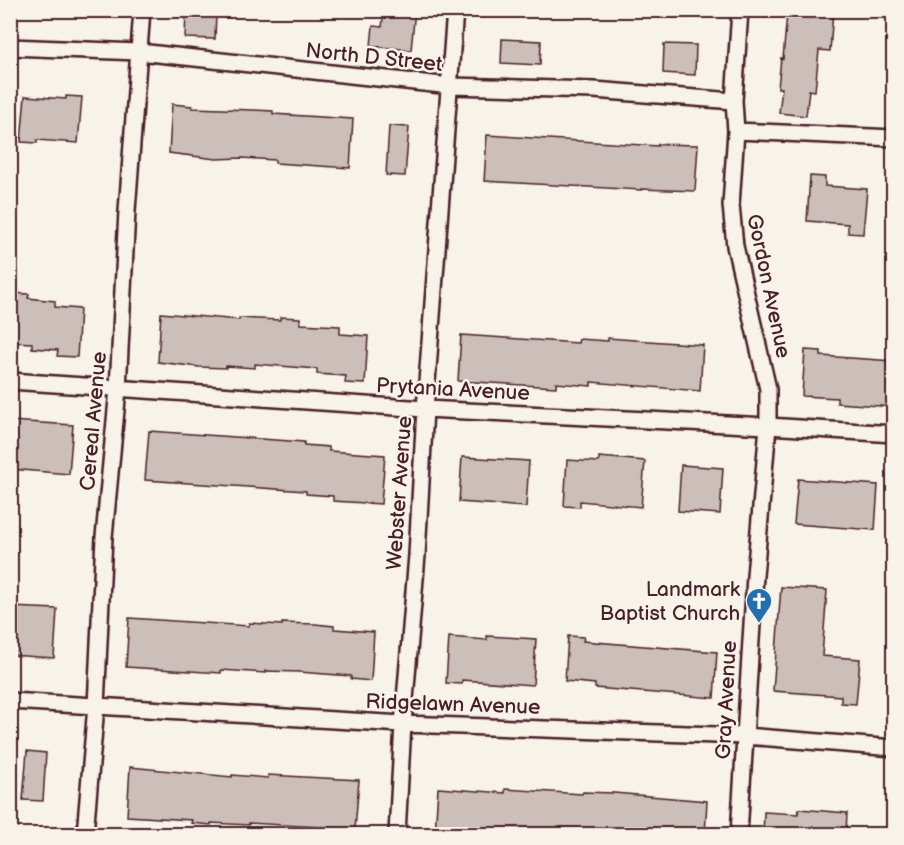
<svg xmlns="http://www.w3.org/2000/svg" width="904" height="845" viewBox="0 0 904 845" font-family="'Balsamiq Sans',sans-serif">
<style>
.building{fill:#ccbfb9;stroke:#4a1f2b;stroke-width:1.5}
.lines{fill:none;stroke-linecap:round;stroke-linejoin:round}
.minor-casing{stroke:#4a1f2b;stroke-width:20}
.minor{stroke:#f7f3e8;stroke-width:15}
.labels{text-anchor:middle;stroke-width:5;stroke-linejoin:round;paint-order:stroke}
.street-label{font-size:21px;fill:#4a1f2b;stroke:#f7f3e8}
.poi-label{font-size:21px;fill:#4a1f2b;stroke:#f7f3e8;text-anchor:end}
</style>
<rect width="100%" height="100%" fill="#f7f3e8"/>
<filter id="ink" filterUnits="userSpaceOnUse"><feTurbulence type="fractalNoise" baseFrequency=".0167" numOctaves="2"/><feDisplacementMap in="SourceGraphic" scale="12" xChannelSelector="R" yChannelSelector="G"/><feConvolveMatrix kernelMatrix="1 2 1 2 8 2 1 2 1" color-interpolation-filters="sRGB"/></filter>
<g filter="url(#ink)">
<path class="building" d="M 384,10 L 415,10 L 411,50 L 371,46 L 373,26 L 382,27 Z
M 799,10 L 833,11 L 830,51 L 819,50 L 815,91 L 809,90 L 806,116 L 779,113 L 782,88 L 778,88 L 781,58 L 783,59 L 787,13 L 798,14 Z
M 186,11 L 216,13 L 215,39 L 185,38 Z
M 502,39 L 541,41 L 540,65 L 501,63 Z
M 664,44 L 696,45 L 695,75 L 663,73 Z
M 25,96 L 66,99 L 66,96 L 82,97 L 78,143 L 37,140 L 37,143 L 21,142 Z
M 172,104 L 192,106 L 192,108 L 253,110 L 273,111 L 273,114 L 353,119 L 350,168 L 275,163 L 275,160 L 241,158 L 216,159 L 169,153 Z
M 389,126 L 409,127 L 405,176 L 386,175 Z
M 487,135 L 658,146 L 658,144 L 698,145 L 695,191 L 641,189 L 641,190 L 484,181 Z
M 810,176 L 825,177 L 825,186 L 867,189 L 863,234 L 848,233 L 848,224 L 807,221 Z
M 10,293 L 29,294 L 28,298 L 55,301 L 55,307 L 80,309 L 77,357 L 57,356 L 58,350 L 32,348 L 32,343 L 10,342 Z
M 161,313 L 239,320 L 239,318 L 280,320 L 280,317 L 300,318 L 300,324 L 340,326 L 340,334 L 368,336 L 365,384 L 345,383 L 346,376 L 317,374 L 317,369 L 255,364 L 255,368 L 226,366 L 226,368 L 199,367 L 158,362 Z
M 461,335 L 578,343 L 579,339 L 608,341 L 608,338 L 703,345 L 700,391 L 591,382 L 591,386 L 556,383 L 556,387 L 458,381 Z
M 805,350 L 821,351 L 821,356 L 894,361 L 894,407 L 837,403 L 837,398 L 802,396 Z
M 10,421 L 73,425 L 69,474 L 10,469 Z
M 149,431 L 304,442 L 304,445 L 329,447 L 329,451 L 385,455 L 381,504 L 333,501 L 333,496 L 306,494 L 306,491 L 145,480 Z
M 462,457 L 529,461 L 526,507 L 459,502 Z
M 599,457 L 645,461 L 641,507 L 580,501 L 580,507 L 564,506 L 567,460 L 599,462 Z
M 681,465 L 723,468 L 720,514 L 678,511 Z
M 798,479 L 878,485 L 875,530 L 794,524 Z
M 781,587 L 827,590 L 822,656 L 860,659 L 856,704 L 841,703 L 841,696 L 773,691 Z
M 10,607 L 57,609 L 54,658 L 10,655 Z
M 129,618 L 249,626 L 249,623 L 282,625 L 282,623 L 315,624 L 334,626 L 334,629 L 374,632 L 371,681 L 351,679 L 351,676 L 299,672 L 266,671 L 266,673 L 221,670 L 221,673 L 126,667 Z
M 487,636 L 536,639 L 533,685 L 462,680 L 462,684 L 446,683 L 449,637 L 487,640 Z
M 568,636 L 584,637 L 583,641 L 717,652 L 714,698 L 595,688 L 595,684 L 565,681 Z
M 27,751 L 46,753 L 43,801 L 23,800 Z
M 130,767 L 232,777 L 232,775 L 268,778 L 268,775 L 359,780 L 355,829 L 249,823 L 249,825 L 211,823 L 211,825 L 191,823 L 192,820 L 127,816 Z
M 438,788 L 505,793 L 505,789 L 582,794 L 583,792 L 614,793 L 707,801 L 705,834 L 435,834 Z
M 799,809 L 847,813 L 846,834 L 763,834 L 764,812 L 798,814 Z"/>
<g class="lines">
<g class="minor-casing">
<path id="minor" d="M 10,47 L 139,52 L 451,86 L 594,90 L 734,101
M 736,131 L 894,138
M 10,381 L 425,409 L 768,426 L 894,434
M 10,701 L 403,724 L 745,736 L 894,748
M 85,834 L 96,706 L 104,537 L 118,389 L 127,211 L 142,10
M 397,834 L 403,724 L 417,555 L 425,409 L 455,10
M 739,834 L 755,576 L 768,426 L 768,389 L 735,246 L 731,205 L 736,131 L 734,101 L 740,10"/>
</g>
<use href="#minor" class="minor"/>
</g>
</g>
<defs>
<g id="church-pin" transform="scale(1.35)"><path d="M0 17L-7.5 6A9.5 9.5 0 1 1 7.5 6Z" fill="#1f6fb2" stroke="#f7f3e8"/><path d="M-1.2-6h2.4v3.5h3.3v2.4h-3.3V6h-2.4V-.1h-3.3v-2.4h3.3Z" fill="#fff"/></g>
</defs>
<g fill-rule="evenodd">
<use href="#church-pin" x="759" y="601"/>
</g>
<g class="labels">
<g class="street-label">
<text transform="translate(374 57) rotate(6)" y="7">North D Street</text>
<text transform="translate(769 286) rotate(78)" y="7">Gordon Avenue</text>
<text transform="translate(453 389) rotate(3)" y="7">Prytania Avenue</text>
<text transform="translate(93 421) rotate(-85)" y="7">Cereal Avenue</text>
<text transform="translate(399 493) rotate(-86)" y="7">Webster Avenue</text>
<text transform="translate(726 700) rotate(-87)" y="7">Gray Avenue</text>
<text transform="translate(453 704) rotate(2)" y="7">Ridgelawn Avenue</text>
</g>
<g class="poi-label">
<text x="740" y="596">Landmark<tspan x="740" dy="24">Baptist Church</tspan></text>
</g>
</g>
<rect width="904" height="845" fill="none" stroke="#f7f3e8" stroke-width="36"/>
<rect x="18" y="18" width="868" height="809" fill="none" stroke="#4a1f2b" stroke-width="2" filter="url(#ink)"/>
</svg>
